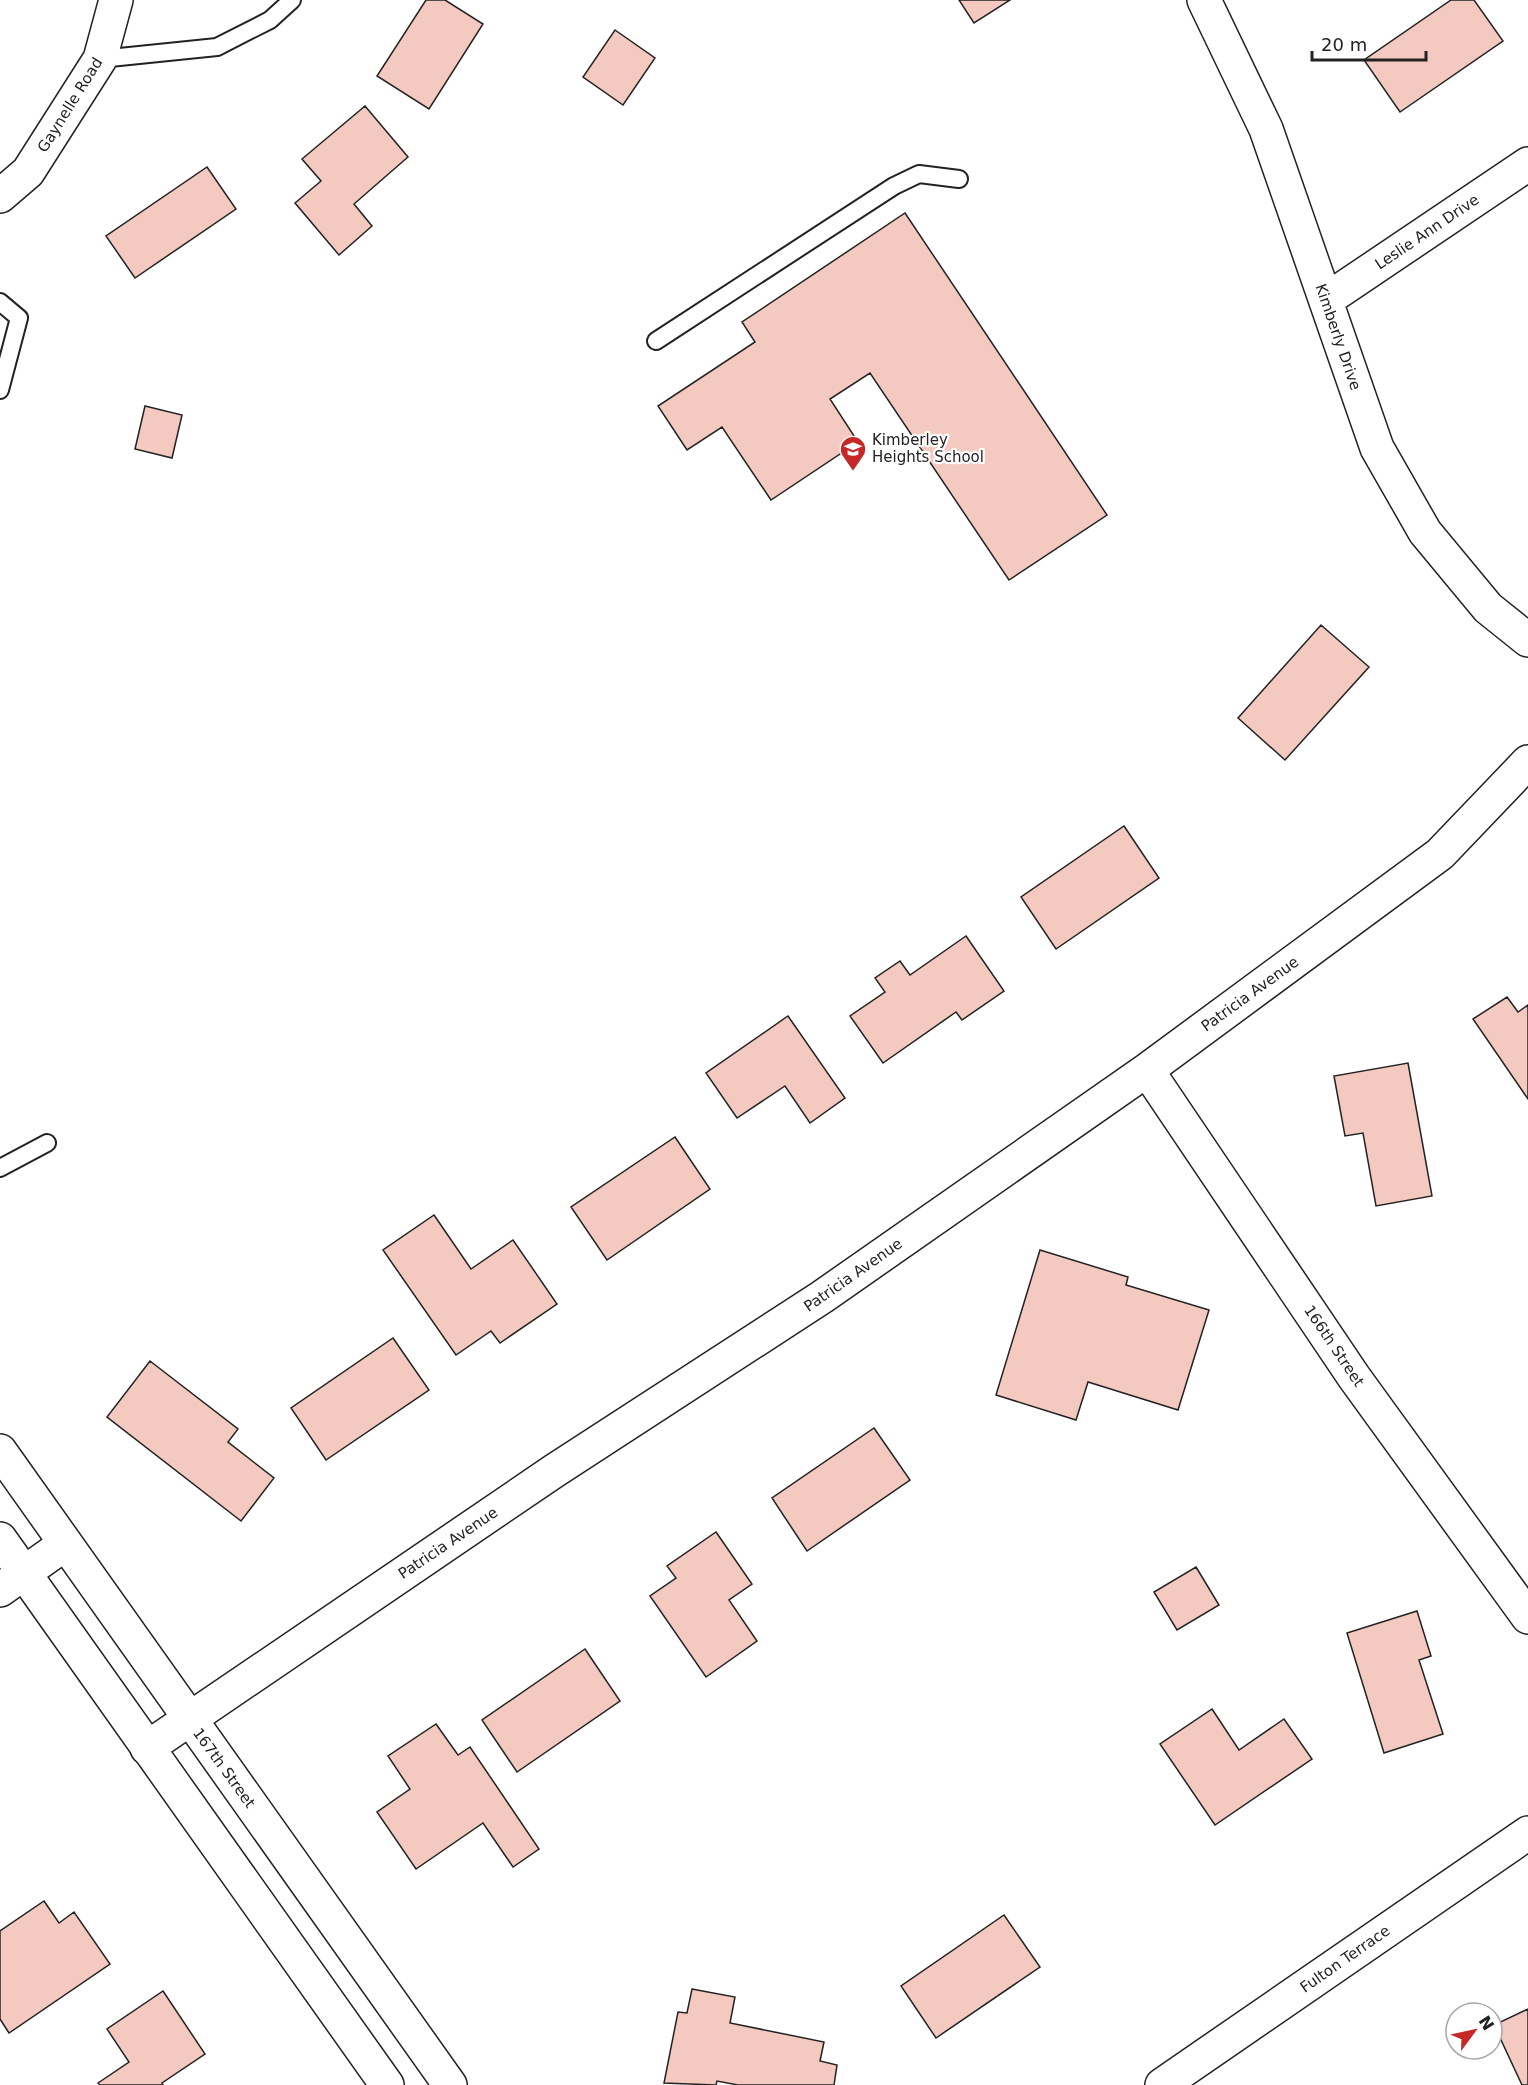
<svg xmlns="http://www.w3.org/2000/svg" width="1528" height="2085" viewBox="0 0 1528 2085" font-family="'DejaVu Sans',sans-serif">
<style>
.building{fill:#f3c9c0;stroke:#222;stroke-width:1.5}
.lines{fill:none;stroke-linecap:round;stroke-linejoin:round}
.lane-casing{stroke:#222;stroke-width:20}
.street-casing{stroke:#222;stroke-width:36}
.secondary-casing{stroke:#222;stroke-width:36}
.lane{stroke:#fff;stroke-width:16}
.street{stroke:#fff;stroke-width:33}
.secondary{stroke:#fff;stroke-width:33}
.labels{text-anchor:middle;stroke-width:4.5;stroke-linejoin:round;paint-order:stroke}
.street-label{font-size:15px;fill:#222;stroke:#fff}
.poi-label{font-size:15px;fill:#222;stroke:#fff;text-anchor:start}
</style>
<rect width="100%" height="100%" fill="#fff"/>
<path class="building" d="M 426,0 L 445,0 L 483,24 L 429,109 L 377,76 Z
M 959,0 L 1010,0 L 974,23 Z
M 1451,0 L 1474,0 L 1503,41 L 1400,112 L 1364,60 Z
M 615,30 L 655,58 L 623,105 L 583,77 Z
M 365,106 L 408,157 L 354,204 L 372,226 L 339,255 L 295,203 L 321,181 L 302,159 Z
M 207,167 L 236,209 L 135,278 L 106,236 Z
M 905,213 L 1107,515 L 1009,580 L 870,373 L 830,399 L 858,442 L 771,500 L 722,427 L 687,450 L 658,406 L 755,342 L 742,322 Z
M 145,406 L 182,415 L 172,458 L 135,449 Z
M 1321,625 L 1369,667 L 1285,760 L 1238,718 Z
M 1124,826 L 1159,878 L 1056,949 L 1021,897 Z
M 966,936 L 1004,991 L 962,1020 L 956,1012 L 883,1063 L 850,1016 L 885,992 L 875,978 L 900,961 L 910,975 Z
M 1507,997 L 1518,1012 L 1528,1005 L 1528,1099 L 1473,1019 Z
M 788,1016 L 845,1098 L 810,1123 L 785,1086 L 737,1118 L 706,1073 Z
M 1408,1063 L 1432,1196 L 1376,1206 L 1363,1133 L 1345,1136 L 1334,1076 Z
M 675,1137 L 710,1189 L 607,1260 L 571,1207 Z
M 434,1215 L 471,1269 L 513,1240 L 557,1304 L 500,1343 L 491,1331 L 456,1355 L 383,1250 Z
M 1040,1250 L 1128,1277 L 1126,1285 L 1209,1310 L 1178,1410 L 1088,1382 L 1076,1420 L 996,1395 Z
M 393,1338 L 429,1390 L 326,1460 L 291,1408 Z
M 150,1361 L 238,1429 L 228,1442 L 274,1478 L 241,1521 L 107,1417 Z
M 874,1428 L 910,1480 L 807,1551 L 772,1498 Z
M 716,1532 L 752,1584 L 729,1600 L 757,1641 L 706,1677 L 650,1596 L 676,1578 L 667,1566 Z
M 1196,1567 L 1219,1605 L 1177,1630 L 1154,1592 Z
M 1417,1611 L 1431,1656 L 1419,1660 L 1443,1734 L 1384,1753 L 1347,1633 Z
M 585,1649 L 620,1701 L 517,1772 L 482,1720 Z
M 1212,1709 L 1239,1750 L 1284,1719 L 1312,1759 L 1215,1825 L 1160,1744 Z
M 436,1724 L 458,1755 L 470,1747 L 539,1849 L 513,1867 L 483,1823 L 416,1869 L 377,1812 L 410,1789 L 388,1756 Z
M 44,1901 L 59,1923 L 74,1912 L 110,1964 L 9,2033 L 0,2019 L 0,1931 Z
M 1004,1915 L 1040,1967 L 936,2038 L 901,1986 Z
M 692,1989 L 735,1997 L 730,2023 L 824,2042 L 820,2061 L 837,2065 L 834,2085 L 738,2085 L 717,2081 L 716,2085 L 664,2083 L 678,2012 L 687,2013 Z
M 163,1991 L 205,2054 L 162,2083 L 163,2085 L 100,2085 L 98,2083 L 129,2062 L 107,2029 Z
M 1528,2009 L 1528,2085 L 1522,2085 L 1494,2025 Z"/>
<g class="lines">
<g class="lane-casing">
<path id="lane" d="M 100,59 L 217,47 L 270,20 L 292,0
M 0,302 L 19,318 L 0,390
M 656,341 L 894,186 L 919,174 L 959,179
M 0,1168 L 47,1143"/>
</g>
<g class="street-casing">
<path id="street" d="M 1204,0 L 1266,129 L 1377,448 L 1425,532 L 1488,608 L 1528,640
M 0,196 L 28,172 L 100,59 L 116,0
M 1326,300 L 1528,164
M 1147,1070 L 1354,1377 L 1528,1617
M 0,1590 L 65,1544
M 147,1748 L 554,1471 L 822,1297 L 1147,1070 L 1440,854 L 1528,762
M 1162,2085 L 1528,1833"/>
</g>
<g class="secondary-casing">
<path id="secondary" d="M 0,1451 L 450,2085
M 0,1539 L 387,2085"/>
</g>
<use href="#lane" class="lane"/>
<use href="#street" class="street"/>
<use href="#secondary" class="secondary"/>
</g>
<defs>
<g id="school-pin" transform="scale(1.35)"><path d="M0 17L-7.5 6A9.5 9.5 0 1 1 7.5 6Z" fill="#c62828" stroke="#fff"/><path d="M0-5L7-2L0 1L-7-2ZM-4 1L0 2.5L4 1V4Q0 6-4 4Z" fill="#fff"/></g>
</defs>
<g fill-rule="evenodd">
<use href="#school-pin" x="853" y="449"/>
</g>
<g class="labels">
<g class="street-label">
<text transform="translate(70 105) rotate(-58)" y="5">Gaynelle Road</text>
<text transform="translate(1427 232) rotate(-34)" y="5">Leslie Ann Drive</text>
<text transform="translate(1338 337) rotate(71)" y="5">Kimberly Drive</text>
<text transform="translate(1250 994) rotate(-36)" y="5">Patricia Avenue</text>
<text transform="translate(853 1275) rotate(-35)" y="5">Patricia Avenue</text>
<text transform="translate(1334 1346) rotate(56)" y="5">166th Street</text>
<text transform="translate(448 1543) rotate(-34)" y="5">Patricia Avenue</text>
<text transform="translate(224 1768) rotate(54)" y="5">167th Street</text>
<text transform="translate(1345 1959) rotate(-35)" y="5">Fulton Terrace</text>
</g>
<g class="poi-label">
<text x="872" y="445">Kimberley<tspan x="872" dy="17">Heights School</tspan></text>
</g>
</g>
<g transform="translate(1474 2031) rotate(57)"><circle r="28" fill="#ffffff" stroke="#a7a7a7" stroke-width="1.5"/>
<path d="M0-4.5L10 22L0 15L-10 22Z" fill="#c62828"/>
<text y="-9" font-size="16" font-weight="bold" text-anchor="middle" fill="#222222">N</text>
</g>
<path d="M1312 51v9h114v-9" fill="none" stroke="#222222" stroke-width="3"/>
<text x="1321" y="51" font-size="18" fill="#222222" stroke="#ffffff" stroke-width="4.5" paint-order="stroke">20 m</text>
</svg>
